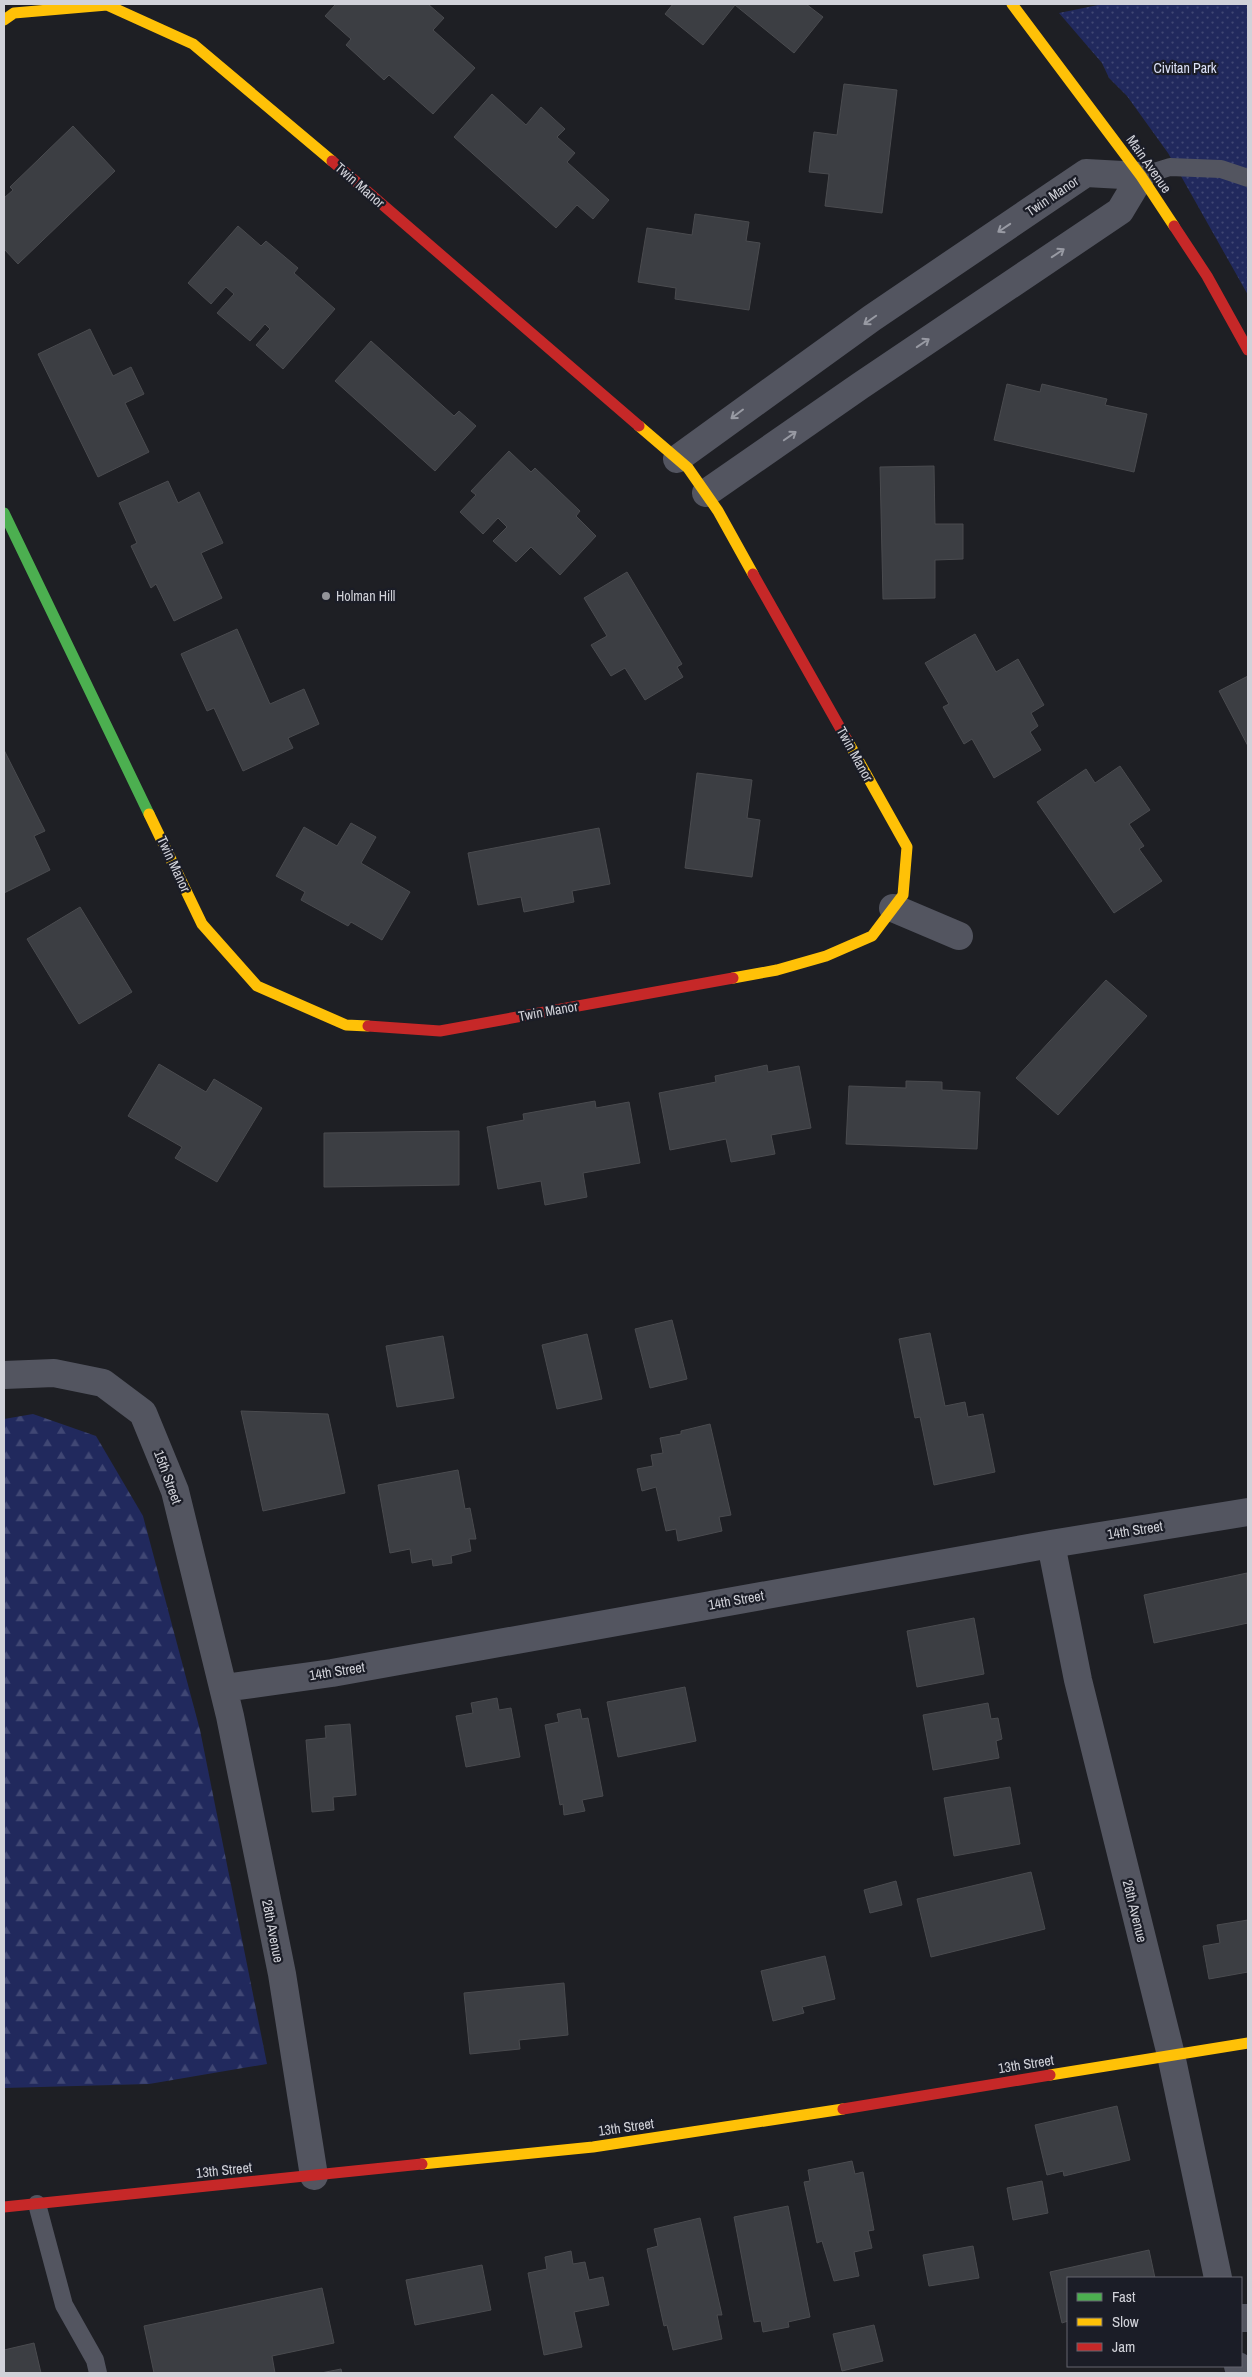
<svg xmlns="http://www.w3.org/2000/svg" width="1252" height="2377" viewBox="0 0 1252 2377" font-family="'Archivo Narrow',sans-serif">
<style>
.forest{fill:url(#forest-firs)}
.park{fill:url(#park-dots)}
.building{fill:#3c3e43;stroke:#4a4b4f}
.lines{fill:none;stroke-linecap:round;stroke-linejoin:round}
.lane{stroke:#535560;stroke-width:18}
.street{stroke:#535560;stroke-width:28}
.fast{stroke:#4caf50;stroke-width:11}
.slow{stroke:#ffc107;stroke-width:11}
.jam{stroke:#c62828;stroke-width:11}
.oneway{stroke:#989aa3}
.poi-dot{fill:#92939a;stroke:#1b1d27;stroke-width:2}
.labels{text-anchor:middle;stroke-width:4.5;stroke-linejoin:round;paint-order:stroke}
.park-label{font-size:14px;fill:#dce2f8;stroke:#1b1d27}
.street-label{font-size:14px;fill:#d1d2d9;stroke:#1b1d27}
.poi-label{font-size:14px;fill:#d1d2d9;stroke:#1b1d27;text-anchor:start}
</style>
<defs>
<pattern id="forest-firs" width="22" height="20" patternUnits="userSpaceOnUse" patternTransform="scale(1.25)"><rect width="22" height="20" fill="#21295d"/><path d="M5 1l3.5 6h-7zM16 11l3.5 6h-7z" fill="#404774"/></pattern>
<pattern id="park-dots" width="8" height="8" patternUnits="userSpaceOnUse" patternTransform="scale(1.25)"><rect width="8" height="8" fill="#21295d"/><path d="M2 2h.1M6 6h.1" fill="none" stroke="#404774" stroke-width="1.8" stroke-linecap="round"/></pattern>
</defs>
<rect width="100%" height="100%" fill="#1e1f24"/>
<path class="forest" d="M 33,1414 L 96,1436 L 143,1516 L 200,1730 L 267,2064 L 149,2084 L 4,2088 L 4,1419 Z"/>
<path class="park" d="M 1103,4 L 1248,4 L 1248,295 L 1168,153 L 1127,96 L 1109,78 L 1102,63 L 1059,13 Z"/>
<path class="building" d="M 336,4 L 428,4 L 444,18 L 433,30 L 475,68 L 433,114 L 389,75 L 384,80 L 346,45 L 351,39 L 325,16 Z
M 673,4 L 806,4 L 823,17 L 794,53 L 735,5 L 703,45 L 665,14 Z
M 844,84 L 897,90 L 882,213 L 825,206 L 829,174 L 809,172 L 814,132 L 837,135 Z
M 492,94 L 526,125 L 541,107 L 565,129 L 557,137 L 575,153 L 567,162 L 609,200 L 593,219 L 577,205 L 556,228 L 454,137 Z
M 73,126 L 115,171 L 18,264 L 4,249 L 4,198 L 13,190 L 10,187 Z
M 695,214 L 749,222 L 746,241 L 760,243 L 749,310 L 675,299 L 676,288 L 638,282 L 647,228 L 692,235 Z
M 238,226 L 261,246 L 266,241 L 298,268 L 294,273 L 335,309 L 283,369 L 256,345 L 270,329 L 265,324 L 250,341 L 217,313 L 234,294 L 226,287 L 211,304 L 188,283 Z
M 90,329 L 113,376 L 131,367 L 144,394 L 125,403 L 149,452 L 98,477 L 38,354 Z
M 371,341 L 454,416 L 459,411 L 476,426 L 435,471 L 335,381 Z
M 1007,384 L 1040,392 L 1042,384 L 1107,399 L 1105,405 L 1147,414 L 1134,472 L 994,440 Z
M 509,451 L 531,472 L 535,468 L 580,511 L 576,516 L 596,536 L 560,575 L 531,547 L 516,562 L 493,541 L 507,527 L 498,518 L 483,534 L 460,512 L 476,495 L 471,491 Z
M 934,466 L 935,524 L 963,524 L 963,559 L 935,560 L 935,598 L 883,599 L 880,467 Z
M 168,481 L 178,503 L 199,492 L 223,543 L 201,553 L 222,598 L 174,621 L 156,584 L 151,588 L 131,546 L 137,543 L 119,503 Z
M 627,572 L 682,664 L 677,667 L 683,677 L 645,700 L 625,668 L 611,676 L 591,645 L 607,636 L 584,598 Z
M 237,629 L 270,704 L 304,689 L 319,724 L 288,738 L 293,748 L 243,771 L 214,708 L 207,711 L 181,654 Z
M 975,634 L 996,672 L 1018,659 L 1044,705 L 1031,713 L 1038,726 L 1030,732 L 1041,750 L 994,778 L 972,739 L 964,744 L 943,707 L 949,704 L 925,663 Z
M 1248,676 L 1248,746 L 1219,691 Z
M 4,750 L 45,831 L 34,836 L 50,870 L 4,893 Z
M 1120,766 L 1150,810 L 1129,824 L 1144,846 L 1139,849 L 1162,881 L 1114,913 L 1037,802 L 1086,769 L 1095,783 Z
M 697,773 L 752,780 L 747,818 L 760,820 L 752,877 L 685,868 Z
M 351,823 L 376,837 L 361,863 L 410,892 L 382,940 L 351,922 L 348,926 L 301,900 L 305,892 L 276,876 L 304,827 L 337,846 Z
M 599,828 L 610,884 L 572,891 L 574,902 L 524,912 L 521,897 L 478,905 L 468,853 Z
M 80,907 L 132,992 L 79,1024 L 27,939 Z
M 1106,980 L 1147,1016 L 1058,1115 L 1016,1078 Z
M 159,1064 L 206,1092 L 214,1079 L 262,1108 L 217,1182 L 175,1158 L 182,1147 L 128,1116 Z
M 767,1065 L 768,1072 L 799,1066 L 811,1128 L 771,1135 L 775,1154 L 731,1162 L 726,1139 L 670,1150 L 659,1093 L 716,1082 L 715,1076 Z
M 906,1081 L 942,1082 L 942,1090 L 980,1092 L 977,1149 L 846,1144 L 849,1086 L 906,1088 Z
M 595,1101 L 596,1108 L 629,1102 L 640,1163 L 583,1173 L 587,1197 L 545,1205 L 541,1181 L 498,1189 L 487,1127 L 524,1120 L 523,1114 Z
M 459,1131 L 459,1185 L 324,1187 L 324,1133 Z
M 672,1320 L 687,1379 L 650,1388 L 635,1329 Z
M 930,1333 L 945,1406 L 965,1402 L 968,1417 L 983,1414 L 995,1472 L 934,1485 L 920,1417 L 915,1418 L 899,1339 Z
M 587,1334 L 602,1399 L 557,1409 L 542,1345 Z
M 443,1336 L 454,1398 L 397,1407 L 386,1346 Z
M 241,1411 L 328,1414 L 345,1493 L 263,1511 Z
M 710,1424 L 731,1515 L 719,1517 L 722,1531 L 678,1541 L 676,1529 L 666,1531 L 656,1487 L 642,1491 L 637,1469 L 653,1466 L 651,1455 L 663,1453 L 660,1438 L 681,1434 L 681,1431 Z
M 458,1470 L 465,1509 L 470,1508 L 476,1539 L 469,1539 L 471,1551 L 451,1556 L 452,1563 L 433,1566 L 432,1559 L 412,1563 L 410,1549 L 390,1553 L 378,1485 Z
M 1247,1573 L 1248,1623 L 1154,1643 L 1144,1595 Z
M 974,1618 L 984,1674 L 917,1687 L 907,1631 Z
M 685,1687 L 696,1741 L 618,1757 L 607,1702 Z
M 497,1698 L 499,1710 L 511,1708 L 520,1757 L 466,1767 L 456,1716 L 473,1713 L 471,1703 Z
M 988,1703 L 991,1719 L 998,1718 L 1002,1739 L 996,1741 L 999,1758 L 933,1770 L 923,1715 Z
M 580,1709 L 582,1719 L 588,1718 L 603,1796 L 582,1800 L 585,1811 L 564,1815 L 563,1804 L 560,1805 L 545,1725 L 559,1722 L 557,1714 Z
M 350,1724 L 356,1795 L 333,1797 L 334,1810 L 312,1812 L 306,1740 L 326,1738 L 325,1726 Z
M 1010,1787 L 1020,1844 L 954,1856 L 944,1798 Z
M 1031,1872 L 1045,1929 L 931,1957 L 917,1899 Z
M 896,1881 L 902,1905 L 870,1913 L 864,1890 Z
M 1248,1920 L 1248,1972 L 1209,1979 L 1203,1946 L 1220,1943 L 1217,1925 Z
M 825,1956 L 835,1999 L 802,2007 L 804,2013 L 773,2021 L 761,1971 Z
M 564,1983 L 568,2035 L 519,2040 L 520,2049 L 470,2054 L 464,1993 Z
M 1117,2106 L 1130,2160 L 1064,2176 L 1063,2171 L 1047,2175 L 1035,2125 Z
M 852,2161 L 855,2174 L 863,2172 L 874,2230 L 868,2231 L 872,2248 L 854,2252 L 859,2276 L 834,2281 L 822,2241 L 817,2243 L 804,2182 L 810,2181 L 808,2170 Z
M 1042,2181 L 1048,2213 L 1013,2220 L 1007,2188 Z
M 788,2206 L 810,2317 L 788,2322 L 789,2327 L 763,2332 L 761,2321 L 754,2322 L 734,2217 Z
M 700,2218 L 722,2315 L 717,2315 L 722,2339 L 673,2350 L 667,2325 L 664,2326 L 647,2249 L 658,2246 L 654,2229 Z
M 973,2246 L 979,2278 L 929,2286 L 923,2255 Z
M 1149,2250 L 1155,2278 L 1068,2278 L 1068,2321 L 1062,2323 L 1050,2272 Z
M 571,2251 L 573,2264 L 585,2262 L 589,2280 L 603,2277 L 609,2305 L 574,2312 L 582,2347 L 544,2355 L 528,2273 L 547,2269 L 545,2257 Z
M 482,2265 L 491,2310 L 415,2325 L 406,2280 Z
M 322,2288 L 334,2343 L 272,2356 L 275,2373 L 154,2373 L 144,2326 Z
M 874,2325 L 883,2361 L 842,2371 L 833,2334 Z
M 34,2343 L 41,2373 L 4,2373 L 4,2350 Z
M 341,2369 L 342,2373 L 321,2373 Z"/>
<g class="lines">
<path class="lane" d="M 1141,176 L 1170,167 L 1221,169 L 1248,178
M 37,2204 L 64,2305 L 95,2360 L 98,2373"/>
<path class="street" d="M 677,459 L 872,318 L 1086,173 L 1141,176 L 1120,211 L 860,386 L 706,493
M 893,908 L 959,936
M 4,1375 L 54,1373 L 103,1383 L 143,1413 L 175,1491 L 230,1716 L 282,1974 L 314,2176
M 1051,1544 L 1078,1680 L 1171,2055 L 1218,2278
M 224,1688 L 332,1673 L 1051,1544 L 1248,1512
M 1241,2318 L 1248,2318
M 1238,2366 L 1240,2373"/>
<path class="fast" d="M 4,513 L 149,814"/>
<path class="slow" d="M 1012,4 L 1141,176 L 1174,226
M 4,20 L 14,13 L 107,5 L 193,44 L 332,161
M 639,426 L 688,468 L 718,511 L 753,574
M 149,814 L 202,924 L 257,986 L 346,1025 L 368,1026
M 733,978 L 777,970 L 826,956 L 872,936 L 903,895 L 907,847 L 847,740
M 1050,2075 L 1248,2043
M 422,2164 L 593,2147 L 843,2109"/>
<path class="jam" d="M 332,161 L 639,426
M 1174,226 L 1207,276 L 1248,350
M 753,574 L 847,740
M 368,1026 L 440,1031 L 733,978
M 843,2109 L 1050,2075
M 4,2207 L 422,2164"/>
</g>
<defs><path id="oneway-shaft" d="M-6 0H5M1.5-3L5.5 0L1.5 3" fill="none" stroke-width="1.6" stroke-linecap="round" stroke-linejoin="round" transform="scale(1.25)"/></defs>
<g class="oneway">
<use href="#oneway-shaft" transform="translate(1004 228) rotate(146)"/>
<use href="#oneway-shaft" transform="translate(1058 253) rotate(-34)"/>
<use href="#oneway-shaft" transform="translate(870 320) rotate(145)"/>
<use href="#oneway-shaft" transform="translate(923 343) rotate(-34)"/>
<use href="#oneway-shaft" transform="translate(737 414) rotate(143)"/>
<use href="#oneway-shaft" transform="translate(790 436) rotate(-35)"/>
</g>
<circle class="poi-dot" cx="326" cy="596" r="5"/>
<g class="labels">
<g class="park-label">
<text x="1185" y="73">Civitan Park</text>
</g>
<g class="street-label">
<text transform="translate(1149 164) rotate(55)" y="5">Main Avenue</text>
<text transform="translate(360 185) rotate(41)" y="5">Twin Manor</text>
<text transform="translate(1052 196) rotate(-34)" y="5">Twin Manor</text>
<text transform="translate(855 754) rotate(61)" y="5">Twin Manor</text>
<text transform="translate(174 864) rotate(65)" y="5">Twin Manor</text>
<text transform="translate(548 1011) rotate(-10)" y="5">Twin Manor</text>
<text transform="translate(168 1477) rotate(70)" y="5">15th Street</text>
<text transform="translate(1135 1530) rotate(-9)" y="5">14th Street</text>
<text transform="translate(736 1600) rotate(-10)" y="5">14th Street</text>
<text transform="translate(337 1671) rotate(-9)" y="5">14th Street</text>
<text transform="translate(1135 1911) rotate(76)" y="5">26th Avenue</text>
<text transform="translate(273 1931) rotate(79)" y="5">28th Avenue</text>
<text transform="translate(1026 2064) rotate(-9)" y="5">13th Street</text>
<text transform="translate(626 2127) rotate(-8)" y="5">13th Street</text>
<text transform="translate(224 2170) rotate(-6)" y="5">13th Street</text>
</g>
<g class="poi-label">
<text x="336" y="601">Holman Hill</text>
</g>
</g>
<rect width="1252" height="2377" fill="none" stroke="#d1d2d9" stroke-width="10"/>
<rect x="1067" y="2277" width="175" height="90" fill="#1b1d27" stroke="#64656e"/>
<rect x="1077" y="2293" width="25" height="8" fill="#4caf50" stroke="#64656e"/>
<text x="1112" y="2302" font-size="15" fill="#d1d2d9">Fast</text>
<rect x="1077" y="2318" width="25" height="8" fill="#ffc107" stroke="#64656e"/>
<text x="1112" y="2327" font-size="15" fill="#d1d2d9">Slow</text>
<rect x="1077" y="2343" width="25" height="8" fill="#c62828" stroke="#64656e"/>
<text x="1112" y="2352" font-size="15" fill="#d1d2d9">Jam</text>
</svg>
